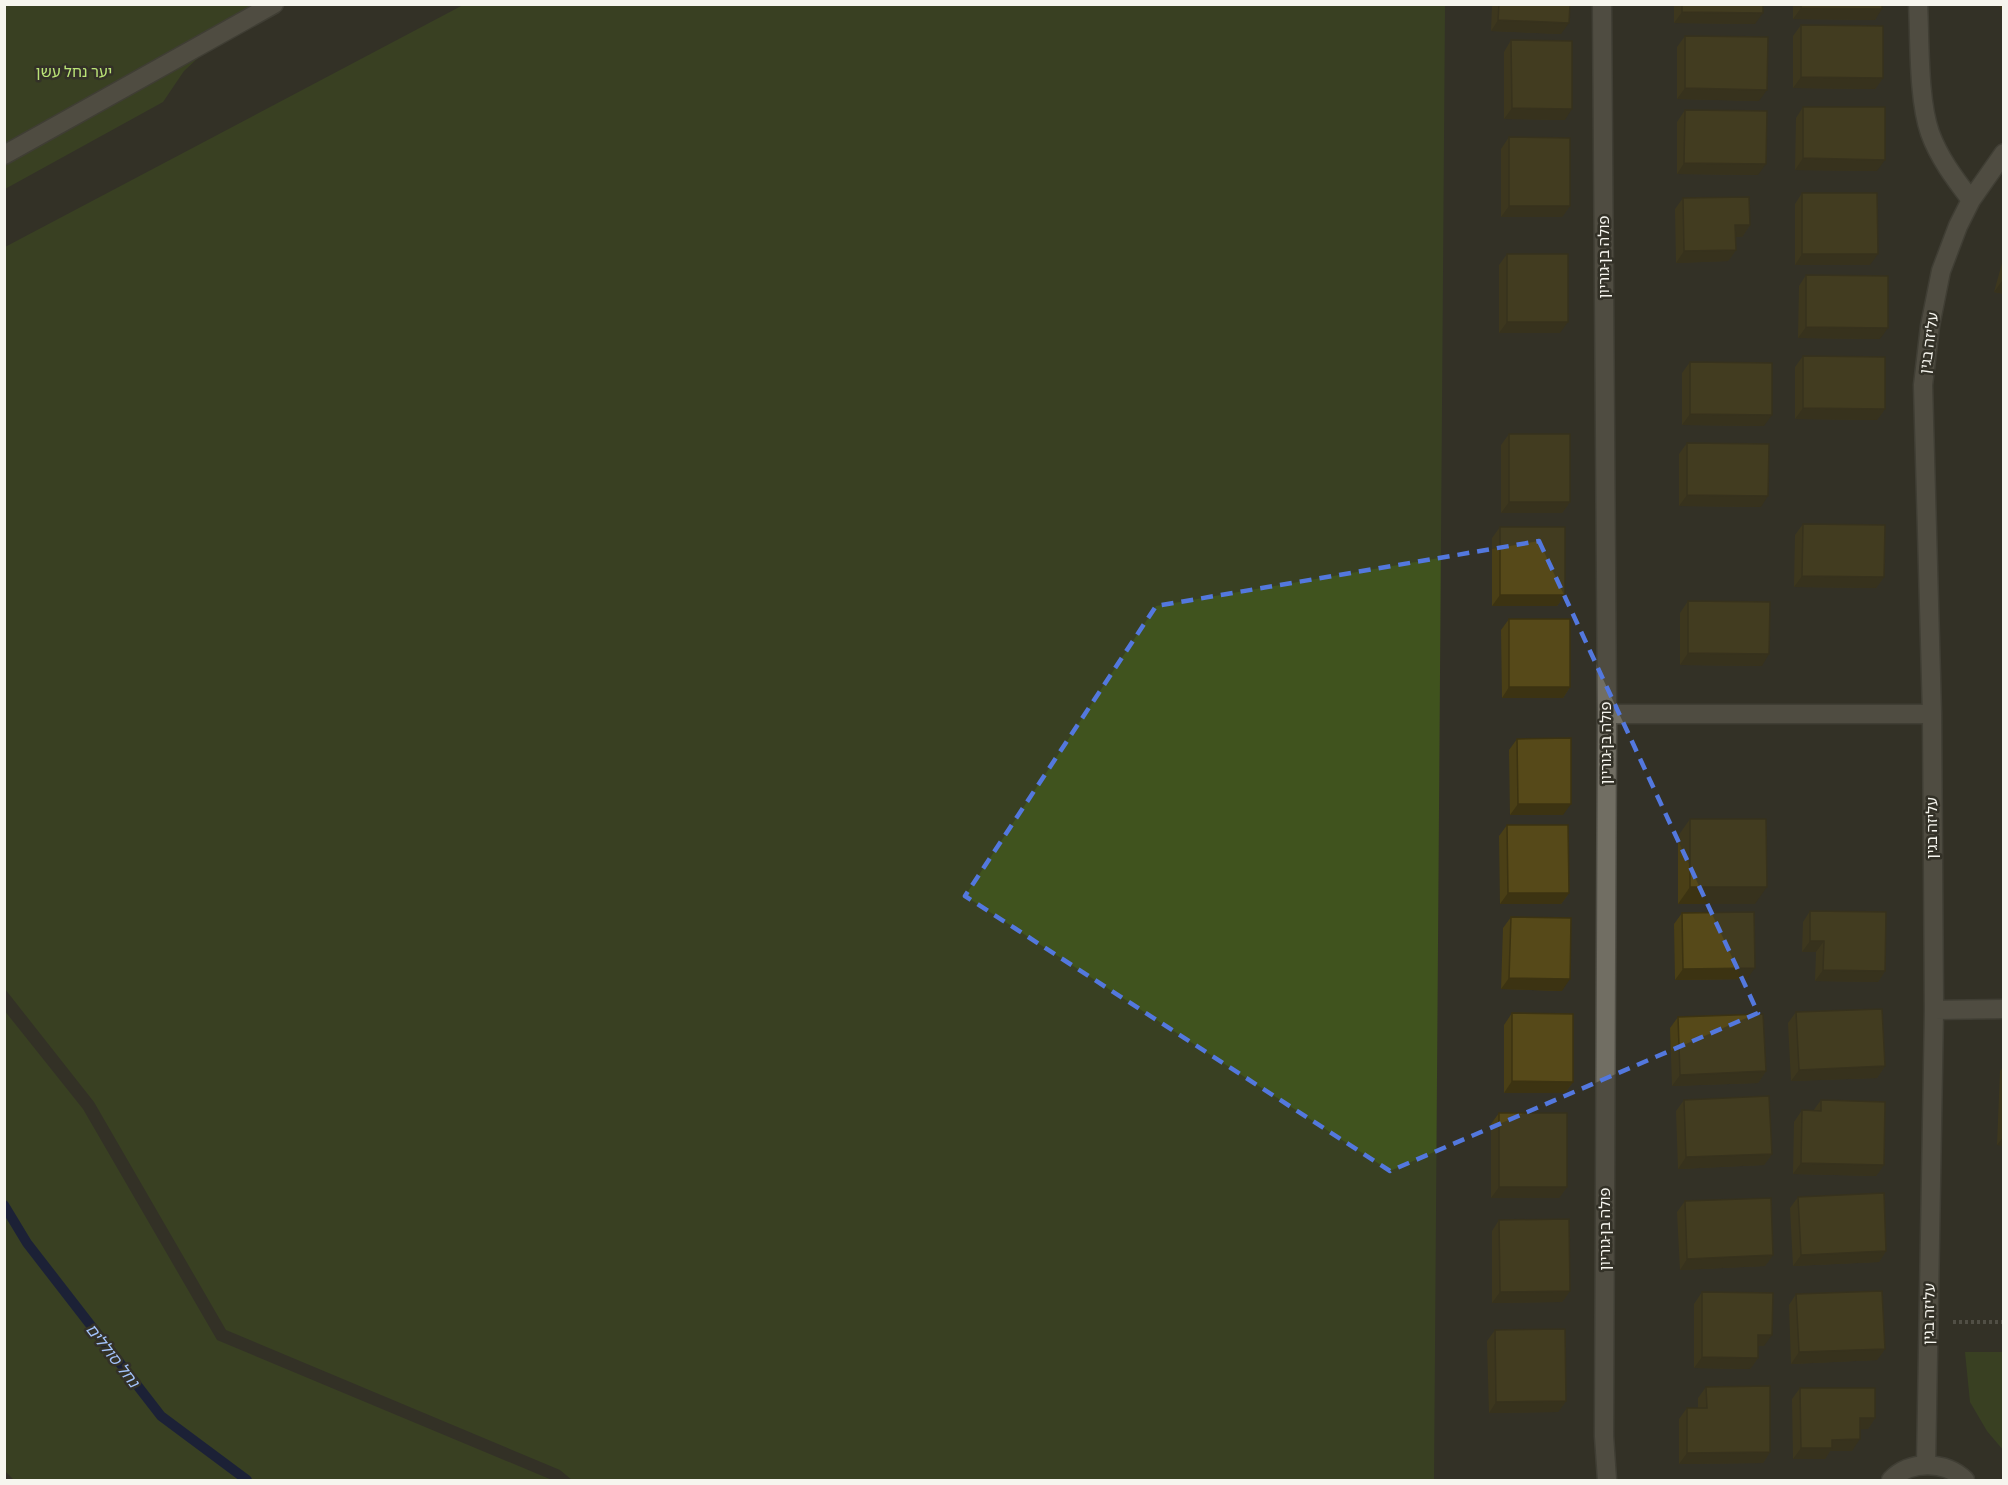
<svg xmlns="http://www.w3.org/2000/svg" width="2008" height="1485" viewBox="0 0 2008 1485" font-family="'Roboto Condensed','Noto Sans Hebrew',sans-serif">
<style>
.green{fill:#40531e}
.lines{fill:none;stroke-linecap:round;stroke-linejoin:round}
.stream{stroke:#000f4b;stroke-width:10}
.minor-casing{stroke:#504e45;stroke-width:21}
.path{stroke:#76746b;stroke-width:4;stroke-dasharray:3 3;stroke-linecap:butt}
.minor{stroke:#716e63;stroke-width:18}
.wall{fill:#4a3f16}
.shaded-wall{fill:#3c3312}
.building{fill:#564919;stroke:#3c3312;stroke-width:1.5}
.marked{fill:none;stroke:#5378de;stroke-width:4.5;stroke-dasharray:12 8;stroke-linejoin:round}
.labels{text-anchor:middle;stroke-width:5;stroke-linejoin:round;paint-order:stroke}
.park-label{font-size:15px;fill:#bbe477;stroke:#333127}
.street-label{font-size:15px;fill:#f6f5ee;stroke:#333127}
.water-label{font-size:16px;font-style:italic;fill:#a4c3fb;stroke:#333127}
</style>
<rect width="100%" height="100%" fill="#333127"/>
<path class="green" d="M 465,4 L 1445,5 L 1434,1480 L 572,1480 L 560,1470 L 226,1330 L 94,1102 L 5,989 L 5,247 Z
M 5,5 L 255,5 L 184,71 L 163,102 L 5,189 Z
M 4,1010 L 83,1109 L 217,1340 L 552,1480 L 14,1480 L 4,1470 Z
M 1965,1352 L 2003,1352 L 2003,1450 L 1987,1431 L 1970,1402 Z"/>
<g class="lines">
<path class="stream" d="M 4,1205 L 27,1243 L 161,1416 L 247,1480"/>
<g class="minor-casing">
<path id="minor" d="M 1602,4 L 1607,714 L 1604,1436 L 1607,1480
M 1918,4 C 1920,41 1918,99 1930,133 C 1939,158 1955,179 1971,200
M 4,155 L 274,4
M 1607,714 L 1932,714
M 1934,1010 L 2004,1009
M 1926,1465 L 1934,1010 L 1932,714 L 1923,385 L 1930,326 L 1941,271 L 1958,226 L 1971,200 L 2004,153
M 1891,1480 C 1910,1460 1946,1461 1965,1480"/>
</g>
<path class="path" d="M 1953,1322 L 2004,1322"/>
<use href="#minor" class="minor"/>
</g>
<path class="wall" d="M 1492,4 L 1570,4 L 1561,34 L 1491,31 Z
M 1674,4 L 1763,4 L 1755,24 L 1674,23 Z
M 1793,4 L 1882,4 L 1875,20 L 1793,19 Z
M 1998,4 L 2004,4 L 2004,14 Z
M 1801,25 L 1883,78 L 1875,89 L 1793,88 L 1793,36 Z
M 1685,36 L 1759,101 L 1677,99 L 1677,47 Z
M 1511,40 L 1565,120 L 1504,119 L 1504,52 Z
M 1803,107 L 1877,171 L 1795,170 L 1796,118 Z
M 1685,110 L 1758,175 L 1677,174 L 1677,122 Z
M 1509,137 L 1570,206 L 1562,217 L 1501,217 L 1501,149 Z
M 1802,193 L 1870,265 L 1795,265 L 1795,204 Z
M 1683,198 L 1750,225 L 1742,237 L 1736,237 L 1736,250 L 1728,261 L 1676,263 L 1675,209 Z
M 1507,254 L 1560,333 L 1499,333 L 1499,265 Z
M 2004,256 L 2004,294 L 1994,292 Z
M 1806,275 L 1880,339 L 1798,338 L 1799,286 Z
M 1803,356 L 1885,409 L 1877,420 L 1795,419 L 1795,367 Z
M 1690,362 L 1764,426 L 1682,425 L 1682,373 Z
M 1509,434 L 1570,502 L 1562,513 L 1501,513 L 1501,445 Z
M 1687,443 L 1761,507 L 1679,506 L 1679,454 Z
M 1803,524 L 1884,577 L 1876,588 L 1794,587 L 1795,535 Z
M 1500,527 L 1565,595 L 1557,606 L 1492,606 L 1492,538 Z
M 1688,601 L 1762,666 L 1680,665 L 1680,613 Z
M 1509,619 L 1570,687 L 1563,698 L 1502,698 L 1501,630 Z
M 1517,739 L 1563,815 L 1510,815 L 1509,750 Z
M 1690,819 L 1755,904 L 1678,904 L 1678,836 Z
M 1507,825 L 1569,893 L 1561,904 L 1500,904 L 1499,836 Z
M 1810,911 L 1885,971 L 1878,982 L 1815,981 L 1816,952 L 1802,952 L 1803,922 Z
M 1682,913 L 1747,979 L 1675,980 L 1674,924 Z
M 1511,917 L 1562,991 L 1501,989 L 1503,928 Z
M 1796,1012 L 1885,1066 L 1877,1078 L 1791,1081 L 1788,1023 Z
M 1512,1013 L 1573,1082 L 1565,1093 L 1504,1093 L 1504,1025 Z
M 1678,1017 L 1766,1071 L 1758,1083 L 1672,1086 L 1670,1028 Z
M 2004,1065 L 2004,1146 L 1997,1145 L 2000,1071 Z
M 1684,1100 L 1772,1154 L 1764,1165 L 1678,1169 L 1676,1111 Z
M 1821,1100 L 1884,1165 L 1876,1176 L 1793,1174 L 1794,1122 L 1802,1110 L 1813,1111 Z
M 1499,1113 L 1567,1187 L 1559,1198 L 1491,1198 L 1491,1124 Z
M 1798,1197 L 1886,1251 L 1879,1262 L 1793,1266 L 1790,1208 Z
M 1685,1201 L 1773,1255 L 1765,1266 L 1680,1270 L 1677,1212 Z
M 1499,1220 L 1570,1291 L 1562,1302 L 1492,1303 L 1492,1231 Z
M 1702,1292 L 1764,1346 L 1758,1346 L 1758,1358 L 1750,1369 L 1694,1368 L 1694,1304 Z
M 1796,1294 L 1885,1349 L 1877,1360 L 1791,1364 L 1789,1305 Z
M 1495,1330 L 1566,1401 L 1558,1412 L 1489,1413 L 1487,1341 Z
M 1706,1387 L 1770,1452 L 1763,1463 L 1679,1464 L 1679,1419 L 1687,1408 L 1698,1408 L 1698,1398 Z
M 1800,1388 L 1875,1418 L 1868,1429 L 1860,1429 L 1852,1451 L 1830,1451 L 1825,1459 L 1793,1459 L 1792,1399 Z"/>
<path class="shaded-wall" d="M 1801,8 L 1882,9 L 1875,20 L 1793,19 Z
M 1682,12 L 1763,13 L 1755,24 L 1674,23 Z
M 1498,20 L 1569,23 L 1561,34 L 1491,31 Z
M 1801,77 L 1883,78 L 1875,89 L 1793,88 Z
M 1685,88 L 1767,90 L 1759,101 L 1677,99 Z
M 1512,108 L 1572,109 L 1565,120 L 1504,119 Z
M 1803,158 L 1885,160 L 1877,171 L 1795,170 Z
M 1684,163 L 1766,164 L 1758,175 L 1677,174 Z
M 1509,206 L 1570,206 L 1562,217 L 1501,217 Z
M 1735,225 L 1750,225 L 1742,237 L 1727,237 Z
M 1736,250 L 1728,261 L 1676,263 L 1684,251 Z
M 1802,254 L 1878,254 L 1870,265 L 1795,265 Z
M 2004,278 L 2004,294 L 1994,292 Z
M 1507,322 L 1568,322 L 1560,333 L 1499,333 Z
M 1806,327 L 1888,328 L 1880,339 L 1798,338 Z
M 1803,408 L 1885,409 L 1877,420 L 1795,419 Z
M 1690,414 L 1772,415 L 1764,426 L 1682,425 Z
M 1687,495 L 1768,496 L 1761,507 L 1679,506 Z
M 1509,502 L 1570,502 L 1562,513 L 1501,513 Z
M 1802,576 L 1884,577 L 1876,588 L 1794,587 Z
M 1500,595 L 1565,595 L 1557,606 L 1492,606 Z
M 1688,653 L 1769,654 L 1762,666 L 1680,665 Z
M 1509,687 L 1570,687 L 1563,698 L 1502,698 Z
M 1518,804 L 1571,804 L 1563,815 L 1510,815 Z
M 1690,887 L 1767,887 L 1755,904 L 1678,904 Z
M 1508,893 L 1569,893 L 1561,904 L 1500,904 Z
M 1810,941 L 1824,941 L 1816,952 L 1802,952 Z
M 1755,968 L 1747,979 L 1675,980 L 1683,969 Z
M 1823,970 L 1885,971 L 1878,982 L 1815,981 Z
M 1509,978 L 1570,979 L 1562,991 L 1501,989 Z
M 1885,1066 L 1877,1078 L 1791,1081 L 1799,1070 Z
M 1766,1071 L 1758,1083 L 1672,1086 L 1680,1075 Z
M 1512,1081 L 1573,1082 L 1565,1093 L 1504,1093 Z
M 2004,1136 L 2004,1146 L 1997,1145 Z
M 1772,1154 L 1764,1165 L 1678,1169 L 1686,1157 Z
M 1801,1163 L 1884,1165 L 1876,1176 L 1793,1174 Z
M 1499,1187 L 1567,1187 L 1559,1198 L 1491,1198 Z
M 1886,1251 L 1879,1262 L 1793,1266 L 1801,1255 Z
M 1773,1255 L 1765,1266 L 1680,1270 L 1687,1259 Z
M 1570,1291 L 1562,1302 L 1492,1303 L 1500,1292 Z
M 1758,1335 L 1772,1335 L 1764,1346 L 1750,1346 Z
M 1885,1349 L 1877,1360 L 1791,1364 L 1799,1352 Z
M 1702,1357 L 1758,1358 L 1750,1369 L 1694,1368 Z
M 1566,1401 L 1558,1412 L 1489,1413 L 1496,1402 Z
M 1860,1418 L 1875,1418 L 1868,1429 L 1852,1430 Z
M 1860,1439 L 1852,1451 L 1830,1451 L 1825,1459 L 1793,1459 L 1801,1448 L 1832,1440 Z
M 1770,1452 L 1763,1463 L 1679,1464 L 1687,1453 Z"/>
<path class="building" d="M 1499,4 L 1570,4 L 1569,23 L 1498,20 Z
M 1682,4 L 1763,4 L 1763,13 L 1682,12 Z
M 1801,4 L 1882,4 L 1882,9 L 1801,8 Z
M 1801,25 L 1883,26 L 1883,78 L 1801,77 Z
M 1685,36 L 1768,37 L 1767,90 L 1685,88 Z
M 1511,40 L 1572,41 L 1572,109 L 1512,108 Z
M 1803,107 L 1885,107 L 1885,160 L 1803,158 Z
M 1685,110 L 1767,111 L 1766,164 L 1684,163 Z
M 1509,137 L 1570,138 L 1570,206 L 1509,206 Z
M 1802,193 L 1877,193 L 1878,254 L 1802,254 Z
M 1749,197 L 1750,225 L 1735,225 L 1736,250 L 1684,251 L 1683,198 Z
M 1507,254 L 1568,254 L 1568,322 L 1507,322 Z
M 1806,275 L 1888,276 L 1888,328 L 1806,327 Z
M 1803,356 L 1885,357 L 1885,409 L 1803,408 Z
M 1690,362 L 1772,363 L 1772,415 L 1690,414 Z
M 1509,434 L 1570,434 L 1570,502 L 1509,502 Z
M 1687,443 L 1769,444 L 1768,496 L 1687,495 Z
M 1803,524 L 1885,525 L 1884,577 L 1802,576 Z
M 1500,527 L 1565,527 L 1565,595 L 1500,595 Z
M 1688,601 L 1770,602 L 1769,654 L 1688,653 Z
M 1509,619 L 1570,619 L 1570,687 L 1509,687 Z
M 1571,738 L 1571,804 L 1518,804 L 1517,739 Z
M 1690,819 L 1766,819 L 1767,887 L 1690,887 Z
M 1507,825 L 1568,825 L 1569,893 L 1508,893 Z
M 1810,911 L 1886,912 L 1885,971 L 1823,970 L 1824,941 L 1810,941 Z
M 1754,912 L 1755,968 L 1683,969 L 1682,913 Z
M 1511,917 L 1571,918 L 1570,979 L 1509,978 Z
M 1882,1009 L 1885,1066 L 1799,1070 L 1796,1012 Z
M 1512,1013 L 1573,1014 L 1573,1082 L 1512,1081 Z
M 1763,1014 L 1766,1071 L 1680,1075 L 1678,1017 Z
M 1769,1096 L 1772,1154 L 1686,1157 L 1684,1100 Z
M 1821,1100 L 1885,1102 L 1884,1165 L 1801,1163 L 1802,1110 L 1821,1111 Z
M 1499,1113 L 1567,1113 L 1567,1187 L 1499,1187 Z
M 1884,1193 L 1886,1251 L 1801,1255 L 1798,1197 Z
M 1771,1198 L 1773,1255 L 1687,1259 L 1685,1201 Z
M 1569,1219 L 1570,1291 L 1500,1292 L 1499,1220 Z
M 1882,1291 L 1885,1349 L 1799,1352 L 1796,1294 Z
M 1702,1292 L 1773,1293 L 1772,1335 L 1758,1335 L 1758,1358 L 1702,1357 Z
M 1565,1329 L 1566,1401 L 1496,1402 L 1495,1330 Z
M 1770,1386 L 1770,1452 L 1687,1453 L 1687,1408 L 1707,1408 L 1706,1387 Z
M 1800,1388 L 1875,1388 L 1875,1418 L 1860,1418 L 1860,1439 L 1832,1440 L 1832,1448 L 1801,1448 Z"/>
<path d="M0 0H2008V1485H0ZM 1539,541 L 1758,1013 L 1390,1171 L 965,896 L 1156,606 Z" fill="#333127" fill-opacity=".55" fill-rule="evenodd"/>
<path class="marked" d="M 1539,541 L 1758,1013 L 1390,1171 L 965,896 L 1156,606 Z"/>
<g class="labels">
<g class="park-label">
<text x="74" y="77">יער נחל עשן</text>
</g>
<g class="street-label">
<text transform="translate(1604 257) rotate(-90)" y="5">פולה בן-גוריון</text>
<text transform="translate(1929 343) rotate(-82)" y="5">עליזה בגין</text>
<text transform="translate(1606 743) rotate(-90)" y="5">פולה בן-גוריון</text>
<text transform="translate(1932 828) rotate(-90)" y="5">עליזה בגין</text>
<text transform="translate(1605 1229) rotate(-90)" y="5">פולה בן-גוריון</text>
<text transform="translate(1929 1314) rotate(-89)" y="5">עליזה בגין</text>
</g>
<g class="water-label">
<text transform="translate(113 1355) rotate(52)" y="6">נחל סוללים</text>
</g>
</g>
<rect width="2008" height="1485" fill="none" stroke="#f6f5ee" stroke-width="12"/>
</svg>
